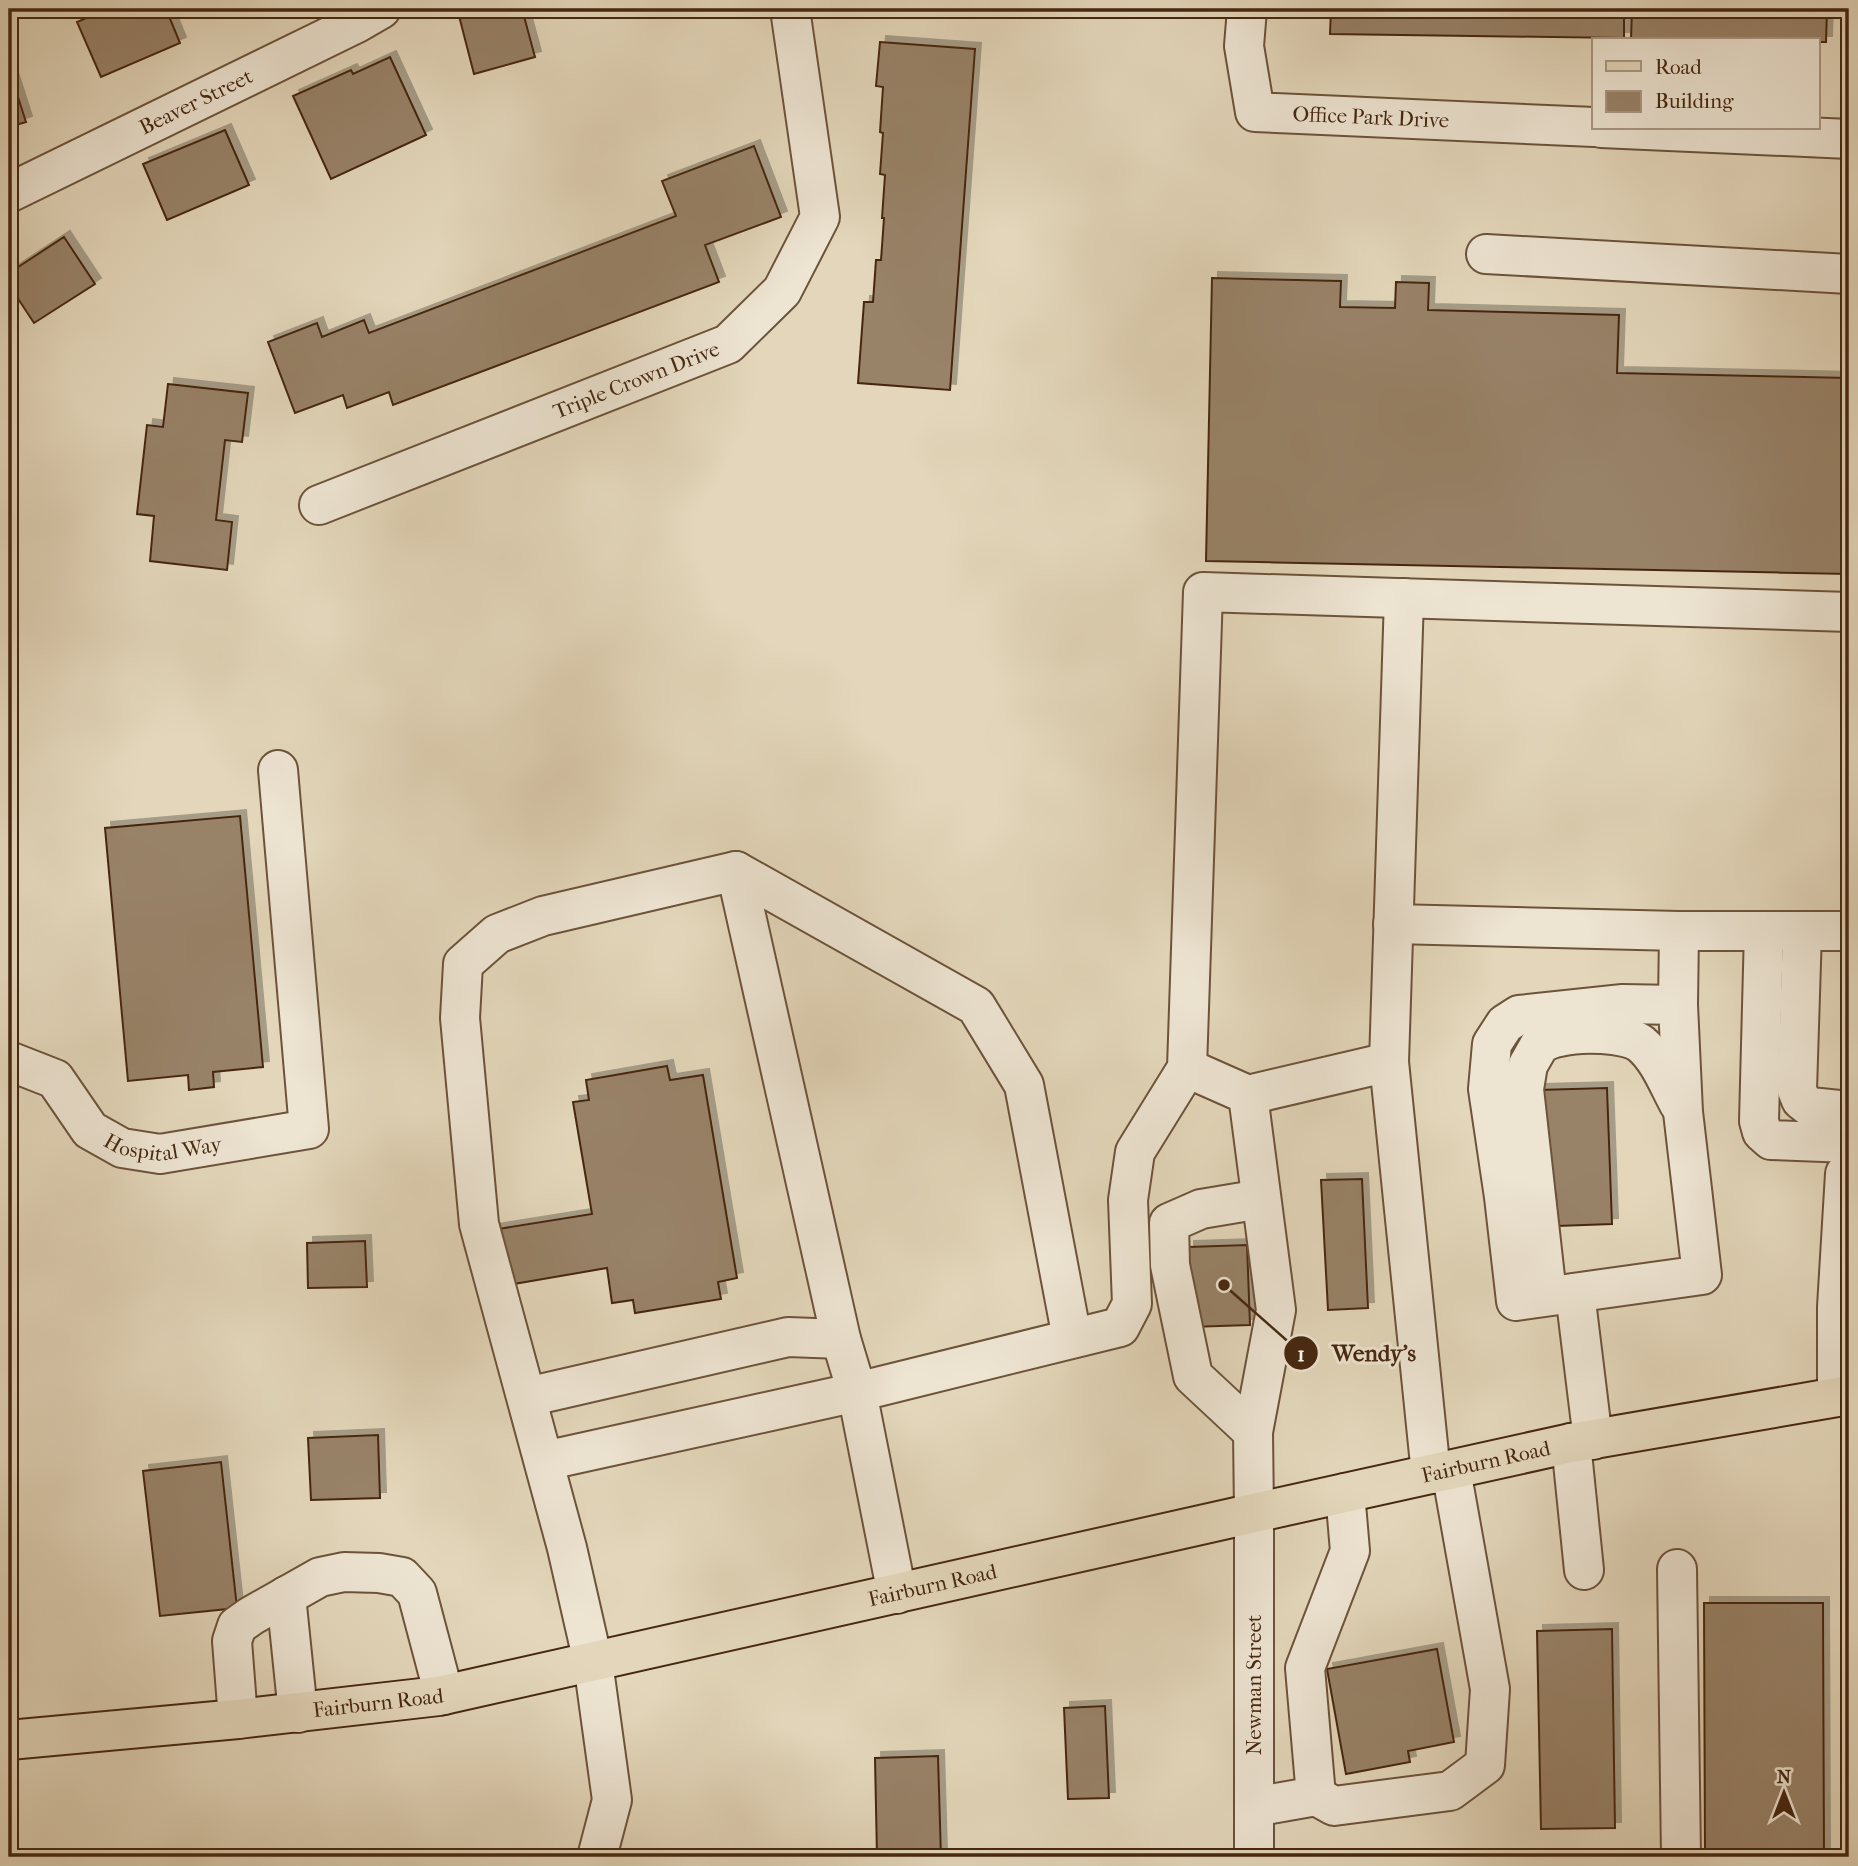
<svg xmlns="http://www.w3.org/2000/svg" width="1858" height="1866" viewBox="0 0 1858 1866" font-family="'IM FELL French Canon',serif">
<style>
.building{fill:#988268;stroke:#462710;stroke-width:2;filter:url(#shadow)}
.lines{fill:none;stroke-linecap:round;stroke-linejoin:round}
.minor-casing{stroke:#6d533a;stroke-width:42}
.major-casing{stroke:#462710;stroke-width:42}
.minor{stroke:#ede4d2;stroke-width:38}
.major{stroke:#e3d6ba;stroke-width:38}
.labels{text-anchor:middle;stroke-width:6;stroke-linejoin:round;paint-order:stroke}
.street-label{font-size:21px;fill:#462710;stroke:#ede4d2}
.leader{fill:none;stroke:#462710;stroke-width:2.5}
.callout-dot{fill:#462710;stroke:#ede4d2;stroke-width:2.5}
.mark-label{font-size:21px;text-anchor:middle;font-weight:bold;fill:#fff}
.callout-label{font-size:23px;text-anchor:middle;font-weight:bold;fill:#462710;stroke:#ede4d2;stroke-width:6;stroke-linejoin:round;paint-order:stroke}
</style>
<defs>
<filter id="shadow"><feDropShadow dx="6" dy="-6" stdDeviation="0" flood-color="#0004"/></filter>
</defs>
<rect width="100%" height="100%" fill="#e3d6ba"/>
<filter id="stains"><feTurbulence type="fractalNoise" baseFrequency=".00286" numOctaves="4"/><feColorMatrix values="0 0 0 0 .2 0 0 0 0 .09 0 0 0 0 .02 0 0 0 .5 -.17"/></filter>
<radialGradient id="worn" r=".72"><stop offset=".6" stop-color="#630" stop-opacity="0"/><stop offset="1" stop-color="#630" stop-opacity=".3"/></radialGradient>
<path class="building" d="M 107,9 L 166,9 L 180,43 L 101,77 L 77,22 Z
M 470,9 L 522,9 L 535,57 L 474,74 L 458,12 Z
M 1331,9 L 1624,9 L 1624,38 L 1330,34 Z
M 1632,9 L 1827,9 L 1826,42 L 1818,42 L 1818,40 L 1631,39 Z
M 880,42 L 975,49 L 950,390 L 858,383 L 864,302 L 873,302 L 876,260 L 881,260 L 884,218 L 882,218 L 885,175 L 880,174 L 883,133 L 880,132 L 883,87 L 876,86 Z
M 390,57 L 426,135 L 331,179 L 293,96 L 351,70 L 353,74 Z
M 9,69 L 26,122 L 9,127 Z
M 225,130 L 249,185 L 167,220 L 143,164 Z
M 754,146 L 781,217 L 705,245 L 719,282 L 393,405 L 389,392 L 347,408 L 343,395 L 295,413 L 268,342 L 317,323 L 322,337 L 364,320 L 369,333 L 676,216 L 662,181 Z
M 64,237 L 95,284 L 34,323 L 9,285 L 9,273 Z
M 1212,278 L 1341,281 L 1340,307 L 1395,308 L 1396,282 L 1429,283 L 1428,310 L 1619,315 L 1617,373 L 1849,378 L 1849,574 L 1206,561 Z
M 168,384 L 248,393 L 242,442 L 225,440 L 216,520 L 232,522 L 227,570 L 150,561 L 154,516 L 137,514 L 147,425 L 163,427 Z
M 240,816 L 263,1067 L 213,1072 L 214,1087 L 189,1090 L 188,1075 L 128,1081 L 105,828 Z
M 667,1066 L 670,1080 L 703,1075 L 737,1278 L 718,1282 L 721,1299 L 635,1313 L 633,1300 L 612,1303 L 607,1268 L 502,1286 L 492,1230 L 592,1214 L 573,1102 L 589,1100 L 586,1080 Z
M 1607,1088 L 1612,1224 L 1557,1226 L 1556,1194 L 1542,1194 L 1538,1090 Z
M 1362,1179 L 1368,1308 L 1328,1310 L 1321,1180 Z
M 365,1241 L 367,1287 L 308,1288 L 307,1243 Z
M 1247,1245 L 1250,1325 L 1190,1327 L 1188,1247 Z
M 378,1435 L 380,1498 L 311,1500 L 308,1438 Z
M 221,1462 L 237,1608 L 160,1616 L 143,1471 Z
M 1704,1603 L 1823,1603 L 1824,1857 L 1705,1857 Z
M 1612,1629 L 1615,1828 L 1541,1829 L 1537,1631 Z
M 1437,1649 L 1454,1742 L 1408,1751 L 1410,1762 L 1346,1774 L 1327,1669 Z
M 1105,1706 L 1109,1798 L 1068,1799 L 1064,1708 Z
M 938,1756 L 941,1857 L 877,1857 L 875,1758 Z"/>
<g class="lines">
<g class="minor-casing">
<g id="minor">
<path id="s1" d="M 1247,9 L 1244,46 L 1255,112 L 1594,127"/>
<path d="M 1601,128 L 1849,139"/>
<path id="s2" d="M 9,193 L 355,24 L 381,9"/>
<path d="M 1486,254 L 1849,274"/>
<path id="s3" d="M 319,505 L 728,344 L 782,291 L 820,217 L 790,9"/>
<path d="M 736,871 L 976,1006 L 1024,1085 L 1072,1338"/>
<path d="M 1393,924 L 1679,931"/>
<path d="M 1764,931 L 1759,1121 L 1762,1132 L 1771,1140 L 1849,1143"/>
<path d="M 1802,931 L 1797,1090 L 1801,1100 L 1810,1107 L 1849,1111"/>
<path d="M 1623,1004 L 1678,1005 L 1683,1112 L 1702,1275 L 1516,1301 L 1504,1197 L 1488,1089 L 1492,1044 L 1505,1024 L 1519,1015 Z"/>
<path d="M 1678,1005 L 1679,931 L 1849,931"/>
<path id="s4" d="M 9,1061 L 55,1079 L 90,1130 L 122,1148 L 160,1154 L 309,1129 L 278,770"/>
<path d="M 1389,1062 L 1404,598"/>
<path d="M 1187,1068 L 1248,1095 L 1276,1310 L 1253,1432 L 1254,1513 L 1254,1857"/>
<path d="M 1248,1095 L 1389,1062 L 1431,1474"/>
<path d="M 1575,1293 L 1593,1440"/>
<path d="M 1547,1295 L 1524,1089 L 1528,1065 L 1540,1044 C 1546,1041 1553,1038 1560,1037 C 1579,1032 1626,1032 1641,1044 C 1659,1059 1668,1084 1679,1104"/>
<path d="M 527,1397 L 788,1337 L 841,1339"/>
<path d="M 1837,1397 L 1837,1307 L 1845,1174 L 1849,1171"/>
<path d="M 1253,1432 L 1193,1376 L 1170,1265 L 1169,1223 L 1201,1209 L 1261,1199"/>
<path d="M 1571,1443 L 1584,1570"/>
<path d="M 544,1461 L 857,1392 L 841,1339 L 736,871 L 543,916 L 497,934 L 463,964 L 460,1018 L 479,1224 L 567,1548 L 593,1662 L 612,1800 L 597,1857"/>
<path d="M 1345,1493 L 1350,1551 L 1305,1668 L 1316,1796 L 1334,1806 L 1450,1791 L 1485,1765 L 1490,1689 L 1451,1470"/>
<path d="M 1677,1569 L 1681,1857"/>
<path d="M 897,1594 L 857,1392 L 1120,1327 L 1132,1304 L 1128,1200 L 1135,1152 L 1187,1068 L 1203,592 L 1849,612"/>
<path d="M 286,1596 L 298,1713"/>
<path d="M 238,1719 L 232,1641 L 237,1626 L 251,1616 L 320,1577 L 344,1572 L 379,1573 L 402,1577 L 417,1593 L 444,1695"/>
<path d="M 1254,1807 L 1316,1796"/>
</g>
</g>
<g class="major-casing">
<g id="major">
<path id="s5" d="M 9,1740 L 238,1719 L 439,1696 L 1254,1513 L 1571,1443 L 1849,1395"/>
</g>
</g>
<use href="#minor" class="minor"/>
<use href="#major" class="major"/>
</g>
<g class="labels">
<g class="street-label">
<text dy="7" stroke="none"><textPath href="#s2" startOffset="208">Beaver Street</textPath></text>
<text dy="7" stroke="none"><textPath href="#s1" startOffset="220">Office Park Drive</textPath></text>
<text dy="7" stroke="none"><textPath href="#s3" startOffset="341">Triple Crown Drive</textPath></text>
<text dy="7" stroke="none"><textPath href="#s4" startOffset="189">Hospital Way</textPath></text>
<text dy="7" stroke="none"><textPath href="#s5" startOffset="1505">Fairburn Road</textPath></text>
<text dy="7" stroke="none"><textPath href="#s5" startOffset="938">Fairburn Road</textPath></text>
<text transform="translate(1254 1685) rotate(-90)" y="7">Newman Street</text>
<text dy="7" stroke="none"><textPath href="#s5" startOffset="371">Fairburn Road</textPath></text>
</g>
</g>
<path class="leader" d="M1224 1285L1301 1353"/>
<g class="callout-dot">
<circle cx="1224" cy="1285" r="7"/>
<circle cx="1301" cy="1353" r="18"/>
</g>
<g class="mark-label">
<text x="1301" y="1361">1</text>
</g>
<g class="callout-label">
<text x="1374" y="1361">Wendy's</text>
</g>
<rect width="1858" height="1866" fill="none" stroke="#e3d6ba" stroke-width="35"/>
<rect x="10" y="10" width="1837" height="1845" fill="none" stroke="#462710" stroke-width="3.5"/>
<rect x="18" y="18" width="1823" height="1831" fill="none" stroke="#462710" stroke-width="2"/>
<rect x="1592" y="38" width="228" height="91" fill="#ede4d2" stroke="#aa9884" stroke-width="2"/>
<rect x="1606" y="61" width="35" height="10" fill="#e3d6ba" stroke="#aa9884" stroke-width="2"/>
<text x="1655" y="74" font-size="21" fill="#462710">Road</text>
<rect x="1606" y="91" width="35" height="21" fill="#988268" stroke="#aa9884" stroke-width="2"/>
<text x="1655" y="108" font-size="21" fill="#462710">Building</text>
<g transform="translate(1784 1793)" stroke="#ede4d2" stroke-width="5" paint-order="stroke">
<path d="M0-5L12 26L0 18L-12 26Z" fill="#462710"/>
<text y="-10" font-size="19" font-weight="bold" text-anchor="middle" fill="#462710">N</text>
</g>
<rect width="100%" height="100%" filter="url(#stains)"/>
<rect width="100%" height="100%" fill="url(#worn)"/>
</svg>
